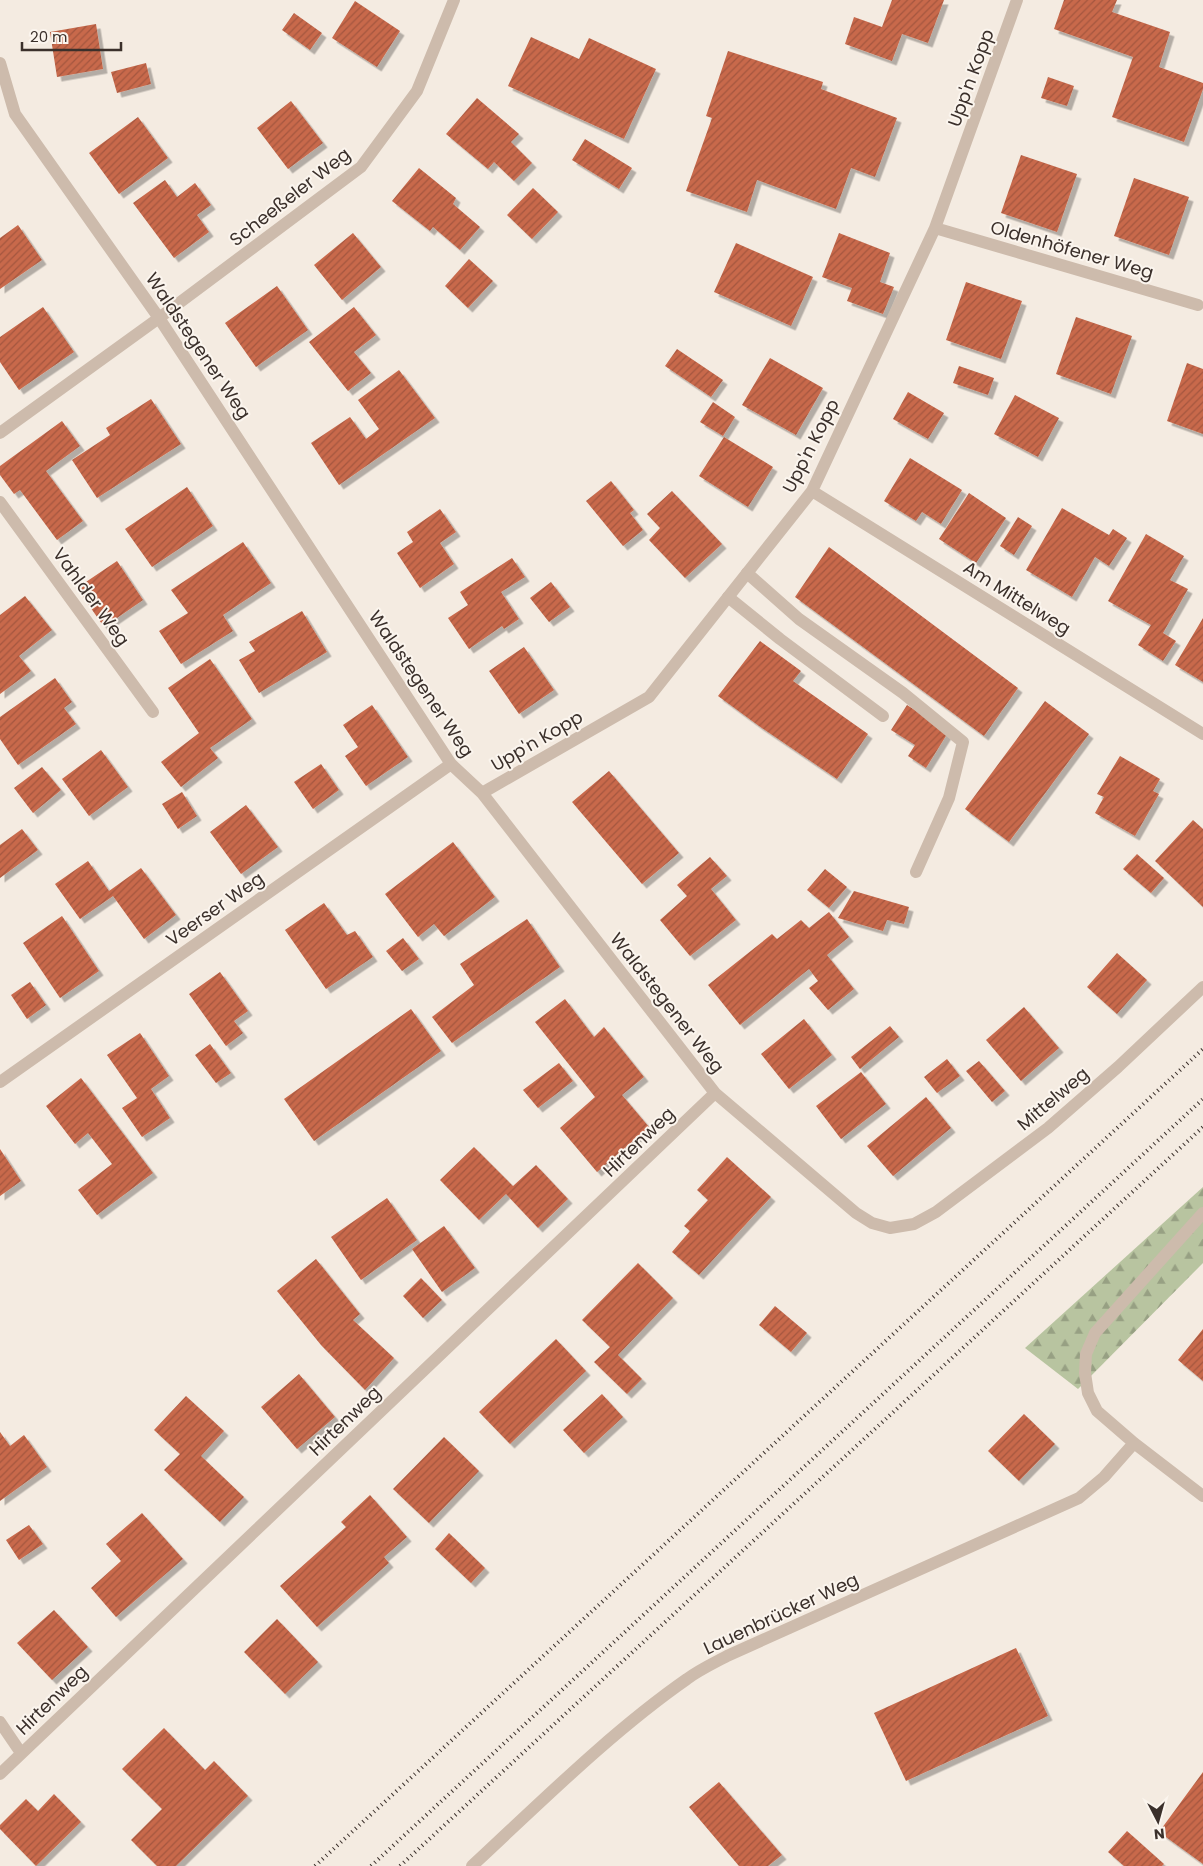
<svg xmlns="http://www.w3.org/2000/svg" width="1203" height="1866" viewBox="0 0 1203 1866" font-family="Poppins,sans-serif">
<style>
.forest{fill:url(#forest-firs)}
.building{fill:url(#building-hatch);filter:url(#shadow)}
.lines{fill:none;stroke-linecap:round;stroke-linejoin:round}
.lane{stroke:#cdbbac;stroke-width:12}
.street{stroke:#cdbbac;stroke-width:12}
.rail{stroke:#3b302b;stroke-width:4;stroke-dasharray:1 4;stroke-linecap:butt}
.labels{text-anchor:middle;stroke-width:4;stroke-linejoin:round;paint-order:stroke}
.street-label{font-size:18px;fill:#3b302b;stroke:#fbf5ee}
</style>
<defs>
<pattern id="forest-firs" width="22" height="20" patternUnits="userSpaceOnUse" patternTransform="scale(1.25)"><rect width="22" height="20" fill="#b8c4a0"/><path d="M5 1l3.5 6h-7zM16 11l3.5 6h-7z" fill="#97a083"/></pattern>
<pattern id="building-hatch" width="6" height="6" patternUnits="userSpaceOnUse" patternTransform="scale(1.25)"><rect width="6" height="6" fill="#c8694b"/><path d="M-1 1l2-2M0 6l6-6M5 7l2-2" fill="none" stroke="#a4573f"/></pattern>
<filter id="shadow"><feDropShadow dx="4.5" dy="4.5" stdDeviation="0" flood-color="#0004"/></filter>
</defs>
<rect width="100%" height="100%" fill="#f4ebe1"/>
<path class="forest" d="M 1203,1187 L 1203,1263 L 1078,1389 L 1025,1348 Z"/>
<path class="building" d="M 892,0 L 944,0 L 928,43 L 902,34 L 892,61 L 845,44 L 854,17 L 882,27 Z
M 1064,0 L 1117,0 L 1112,12 L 1170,32 L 1159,67 L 1203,83 L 1203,89 L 1184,142 L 1112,117 L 1133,57 L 1054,29 Z
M 355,1 L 400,31 L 377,67 L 332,38 Z
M 294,13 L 322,33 L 310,50 L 282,30 Z
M 96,24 L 103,69 L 57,77 L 50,32 Z
M 531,37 L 579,59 L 589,38 L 656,69 L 624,139 L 508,86 Z
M 728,51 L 823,82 L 821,89 L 897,118 L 875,177 L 851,168 L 836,209 L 757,180 L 747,212 L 686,191 L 712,118 L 706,116 Z
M 146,63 L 151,84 L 117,93 L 111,72 Z
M 1048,77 L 1074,86 L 1067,106 L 1041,98 Z
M 477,98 L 519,134 L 511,142 L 532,163 L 514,181 L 494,162 L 488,169 L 446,134 Z
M 291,101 L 323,143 L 288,169 L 257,128 Z
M 138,117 L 168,158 L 119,194 L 89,153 Z
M 585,139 L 632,168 L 619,189 L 572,160 Z
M 1021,155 L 1077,174 L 1057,232 L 1001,213 Z
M 419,168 L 456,198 L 453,204 L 480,227 L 460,250 L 433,227 L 430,231 L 392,201 Z
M 1134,178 L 1189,197 L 1169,255 L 1114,236 Z
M 165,180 L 177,197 L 195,183 L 211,205 L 197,215 L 209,232 L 174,258 L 133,203 Z
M 533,188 L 558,212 L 532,239 L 507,215 Z
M 18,225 L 42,260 L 0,289 L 0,238 Z
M 353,233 L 381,267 L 342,300 L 314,265 Z
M 839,233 L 890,253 L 880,282 L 894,287 L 883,314 L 847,301 L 852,288 L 822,277 Z
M 736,243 L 813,277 L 791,326 L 714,292 Z
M 469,259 L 493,281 L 468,308 L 445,286 Z
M 966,282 L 1022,301 L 1001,359 L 946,340 Z
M 277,286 L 308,330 L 256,367 L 225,323 Z
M 43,307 L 74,352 L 19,390 L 0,362 L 0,337 Z
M 354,307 L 376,335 L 354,352 L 371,373 L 348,391 L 309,342 Z
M 1076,317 L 1132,336 L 1111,394 L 1056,374 Z
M 677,349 L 723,380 L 711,397 L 665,366 Z
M 770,358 L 823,388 L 796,435 L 742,405 Z
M 1187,363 L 1203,369 L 1203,434 L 1167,421 Z
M 959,366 L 994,378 L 988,395 L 953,383 Z
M 399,370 L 435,418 L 339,485 L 311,443 L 350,417 L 366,439 L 379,429 L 358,400 Z
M 908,392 L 944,413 L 928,439 L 893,419 Z
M 1015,395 L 1059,418 L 1038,457 L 994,434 Z
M 151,399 L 181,444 L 97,498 L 72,460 L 110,435 L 106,428 Z
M 713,402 L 735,417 L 723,436 L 700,422 Z
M 62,421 L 80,446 L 46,471 L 83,521 L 57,540 L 20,490 L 14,494 L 0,475 L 0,466 Z
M 724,437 L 773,467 L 748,507 L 699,476 Z
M 910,458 L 962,490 L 941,524 L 922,512 L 916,521 L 884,501 Z
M 611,481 L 634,510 L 630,513 L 643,530 L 623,546 L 586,501 Z
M 187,487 L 213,526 L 152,567 L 125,529 Z
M 672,491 L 722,544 L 685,578 L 649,540 L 660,528 L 647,514 Z
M 969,493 L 1006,518 L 976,563 L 939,539 Z
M 1062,508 L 1109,535 L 1113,529 L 1127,538 L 1109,566 L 1095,557 L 1072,597 L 1026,570 Z
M 440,509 L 456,532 L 440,543 L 454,564 L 420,588 L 397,553 L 413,542 L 407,532 Z
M 1018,517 L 1032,526 L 1014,555 L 1000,546 Z
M 1146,534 L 1184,556 L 1170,580 L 1188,589 L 1163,633 L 1176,641 L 1163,661 L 1138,645 L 1151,625 L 1108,601 Z
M 243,542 L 271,583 L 223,615 L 233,631 L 181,664 L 159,631 L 188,613 L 171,590 Z
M 829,547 L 1018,688 L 984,736 L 795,597 Z
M 512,558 L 525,577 L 501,592 L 519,619 L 504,629 L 502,626 L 469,649 L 448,618 L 468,605 L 460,592 Z
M 117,561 L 143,600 L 104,627 L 77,588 Z
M 551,582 L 570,607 L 549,622 L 530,598 Z
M 25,596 L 52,630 L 19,656 L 31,671 L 0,694 L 0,615 Z
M 302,611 L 327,652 L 259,693 L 239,660 L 255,651 L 249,642 Z
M 1203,618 L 1203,682 L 1175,665 Z
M 760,641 L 801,671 L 793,681 L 868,734 L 837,779 L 759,726 L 718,696 Z
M 524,647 L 554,690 L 519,714 L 489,671 Z
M 210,659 L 252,719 L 210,748 L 218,758 L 181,787 L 161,762 L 199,733 L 168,688 Z
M 55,678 L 72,702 L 64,708 L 76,724 L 18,765 L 0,739 L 0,717 Z
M 1045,701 L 1089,734 L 1009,842 L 965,809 Z
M 372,705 L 408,757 L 366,786 L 345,756 L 358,747 L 343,725 Z
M 907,705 L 949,731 L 926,768 L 908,756 L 915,745 L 891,730 Z
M 101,750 L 128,787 L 89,816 L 62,779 Z
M 1120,756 L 1160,779 L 1153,791 L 1159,794 L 1135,836 L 1095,813 L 1104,797 L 1097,794 Z
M 321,764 L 339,790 L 313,809 L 294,782 Z
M 42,767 L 61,790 L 33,813 L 14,788 Z
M 609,771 L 679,853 L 642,884 L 572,802 Z
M 182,792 L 197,816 L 178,829 L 162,804 Z
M 246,805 L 278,847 L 241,874 L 210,832 Z
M 1193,820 L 1203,829 L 1203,907 L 1155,861 Z
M 22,829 L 38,850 L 0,878 L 0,845 Z
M 453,842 L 495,897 L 444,936 L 434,924 L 418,937 L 385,894 Z
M 1137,854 L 1164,878 L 1151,893 L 1123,869 Z
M 710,857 L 727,876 L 711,889 L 736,920 L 690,956 L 660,920 L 687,896 L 677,885 Z
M 88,861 L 109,891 L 141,868 L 176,915 L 144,939 L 113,896 L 80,919 L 55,884 Z
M 825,869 L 847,887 L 829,908 L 807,890 Z
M 854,891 L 909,907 L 904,924 L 887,920 L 883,931 L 838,918 Z
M 324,903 L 347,935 L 355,931 L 373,957 L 326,989 L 285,930 Z
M 829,912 L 849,937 L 827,955 L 854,989 L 828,1010 L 809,988 L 818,981 L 809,969 L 740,1025 L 708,985 L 772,934 L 777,939 L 801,920 L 809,928 Z
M 62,916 L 99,971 L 60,998 L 23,943 Z
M 527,919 L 560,967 L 452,1043 L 432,1017 L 474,985 L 460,964 Z
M 403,938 L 419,959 L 402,971 L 386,951 Z
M 1117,953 L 1147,980 L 1117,1014 L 1087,987 Z
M 220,972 L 248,1011 L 234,1021 L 243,1033 L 226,1046 L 189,994 Z
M 30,982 L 46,1005 L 27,1019 L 11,995 Z
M 565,999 L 594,1037 L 604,1027 L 644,1077 L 622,1095 L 649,1127 L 597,1172 L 560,1128 L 595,1097 L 535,1022 Z
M 1024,1007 L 1059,1048 L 1021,1081 L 986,1040 Z
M 411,1009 L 441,1051 L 314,1141 L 284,1099 Z
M 804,1019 L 832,1055 L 789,1089 L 761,1054 Z
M 890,1026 L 899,1037 L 860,1069 L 851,1057 Z
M 140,1033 L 169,1076 L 151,1089 L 170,1118 L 142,1137 L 122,1108 L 137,1098 L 107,1055 Z
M 210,1044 L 231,1073 L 216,1083 L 195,1055 Z
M 947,1059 L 960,1076 L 937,1093 L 924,1077 Z
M 979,1061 L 1005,1091 L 992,1102 L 966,1071 Z
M 559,1063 L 573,1081 L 538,1108 L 523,1090 Z
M 861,1072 L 886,1104 L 841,1139 L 816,1106 Z
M 81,1078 L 153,1173 L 97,1215 L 78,1190 L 112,1164 L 88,1133 L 75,1144 L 46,1106 Z
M 926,1097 L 951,1128 L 893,1176 L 867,1146 Z
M 474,1147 L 513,1186 L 536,1165 L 568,1199 L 538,1228 L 506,1194 L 479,1220 L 440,1180 Z
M 0,1149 L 21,1181 L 0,1196 Z
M 727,1157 L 771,1197 L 699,1275 L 672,1252 L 690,1231 L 684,1226 L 708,1200 L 697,1190 Z
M 387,1198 L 417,1240 L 361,1280 L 331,1237 Z
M 444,1226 L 475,1268 L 442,1292 L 412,1249 Z
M 316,1259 L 360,1314 L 353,1320 L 394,1358 L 365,1390 L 321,1345 L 277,1291 Z
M 638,1263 L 673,1298 L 618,1355 L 642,1379 L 627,1394 L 594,1362 L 610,1347 L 582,1320 Z
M 421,1278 L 442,1300 L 423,1318 L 403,1296 Z
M 775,1306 L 807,1333 L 791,1352 L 759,1325 Z
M 1203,1329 L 1203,1381 L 1178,1360 Z
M 556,1339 L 586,1371 L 510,1444 L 479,1412 Z
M 299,1374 L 335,1417 L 297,1449 L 261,1407 Z
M 602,1394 L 623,1417 L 584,1453 L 563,1430 Z
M 186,1396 L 224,1431 L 201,1456 L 244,1497 L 220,1522 L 164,1470 L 180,1454 L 154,1430 Z
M 1024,1414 L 1055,1444 L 1019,1481 L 988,1451 Z
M 0,1432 L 10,1446 L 24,1435 L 47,1467 L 0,1501 Z
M 444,1437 L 479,1471 L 429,1523 L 393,1489 Z
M 370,1495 L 407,1537 L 384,1557 L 389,1563 L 317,1627 L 280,1586 L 346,1527 L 341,1522 Z
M 142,1513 L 183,1559 L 116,1617 L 91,1588 L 121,1561 L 106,1544 Z
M 29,1525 L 43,1544 L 19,1560 L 6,1540 Z
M 449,1533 L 485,1568 L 471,1583 L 435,1549 Z
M 54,1610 L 88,1647 L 52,1680 L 17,1643 Z
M 277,1619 L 318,1662 L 285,1694 L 244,1652 Z
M 1016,1648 L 1048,1716 L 906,1781 L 874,1713 Z
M 164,1728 L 205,1770 L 214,1761 L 248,1796 L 176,1866 L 157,1866 L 131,1840 L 162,1809 L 122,1769 Z
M 1203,1772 L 1203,1864 L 1159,1832 Z
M 719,1782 L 782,1855 L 768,1866 L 739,1866 L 689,1807 Z
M 54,1794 L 81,1822 L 36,1866 L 0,1829 L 0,1825 L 26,1799 L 38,1811 Z
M 1127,1831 L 1164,1864 L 1162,1866 L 1124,1866 L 1108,1852 Z"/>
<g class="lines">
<path class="lane" d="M 747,573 L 799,619 L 903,693 L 963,742 L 949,798 L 916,872
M 728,597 L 780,639 L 883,716"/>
<path class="street" d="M 0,63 L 15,114 L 159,318 L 451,764 L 482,793 L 715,1093 L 856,1213 L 872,1223 L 890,1228 L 914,1224 L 936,1212 L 1048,1128 L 1118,1067 L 1203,987
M 935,228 L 1198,305
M 0,433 L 159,318 L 361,167 L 417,91 L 454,0
M 812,491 L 1203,734
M 0,502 L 153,712
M 482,793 L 649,697 L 812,491 L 935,228 L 1017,0
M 0,1082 L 451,764
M 1203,1213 L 1095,1333 L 1086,1354 L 1085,1373 L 1088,1393 L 1097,1411 L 1134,1443 L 1203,1496
M 0,1722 L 21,1753
M 0,1774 L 715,1093
M 472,1866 C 540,1803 611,1732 687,1679 C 699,1670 714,1663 727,1656 L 1079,1498 L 1104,1477 L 1134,1443"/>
<path class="rail" d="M 315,1866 L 1203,1049
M 371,1866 L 1203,1099
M 400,1866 L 1203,1127"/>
</g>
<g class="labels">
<g class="street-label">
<text transform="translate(971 78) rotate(-70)" y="6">Upp'n Kopp</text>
<text transform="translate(290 197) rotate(-38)" y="6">Scheeßeler Weg</text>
<text transform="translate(1072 250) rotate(16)" y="6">Oldenhöfener Weg</text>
<text transform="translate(198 346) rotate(56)" y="6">Waldstegener Weg</text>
<text transform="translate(811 446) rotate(-63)" y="6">Upp'n Kopp</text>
<text transform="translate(91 597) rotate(54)" y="6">Vahlder Weg</text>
<text transform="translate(1017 598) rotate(32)" y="6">Am Mittelweg</text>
<text transform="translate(421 684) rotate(56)" y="6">Waldstegener Weg</text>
<text transform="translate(537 741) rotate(-30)" y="6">Upp'n Kopp</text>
<text transform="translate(215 909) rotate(-35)" y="6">Veerser Weg</text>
<text transform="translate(667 1003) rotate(52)" y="6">Waldstegener Weg</text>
<text transform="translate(1053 1099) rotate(-40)" y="6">Mittelweg</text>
<text transform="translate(639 1142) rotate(-44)" y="6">Hirtenweg</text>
<text transform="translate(345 1421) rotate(-44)" y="6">Hirtenweg</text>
<text transform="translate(781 1614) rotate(-25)" y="6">Lauenbrücker Weg</text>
<text transform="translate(52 1700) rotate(-44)" y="6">Hirtenweg</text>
</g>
</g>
<g transform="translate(1158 1821) rotate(174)" stroke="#fbf5ee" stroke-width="4" paint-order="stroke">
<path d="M0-4L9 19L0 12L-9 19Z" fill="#3b302b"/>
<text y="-8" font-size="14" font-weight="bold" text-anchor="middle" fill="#3b302b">N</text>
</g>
<path d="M22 42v8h99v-8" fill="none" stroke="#3b302b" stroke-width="2.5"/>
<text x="30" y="42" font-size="15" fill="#3b302b" stroke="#fbf5ee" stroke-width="4" paint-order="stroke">20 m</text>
</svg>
